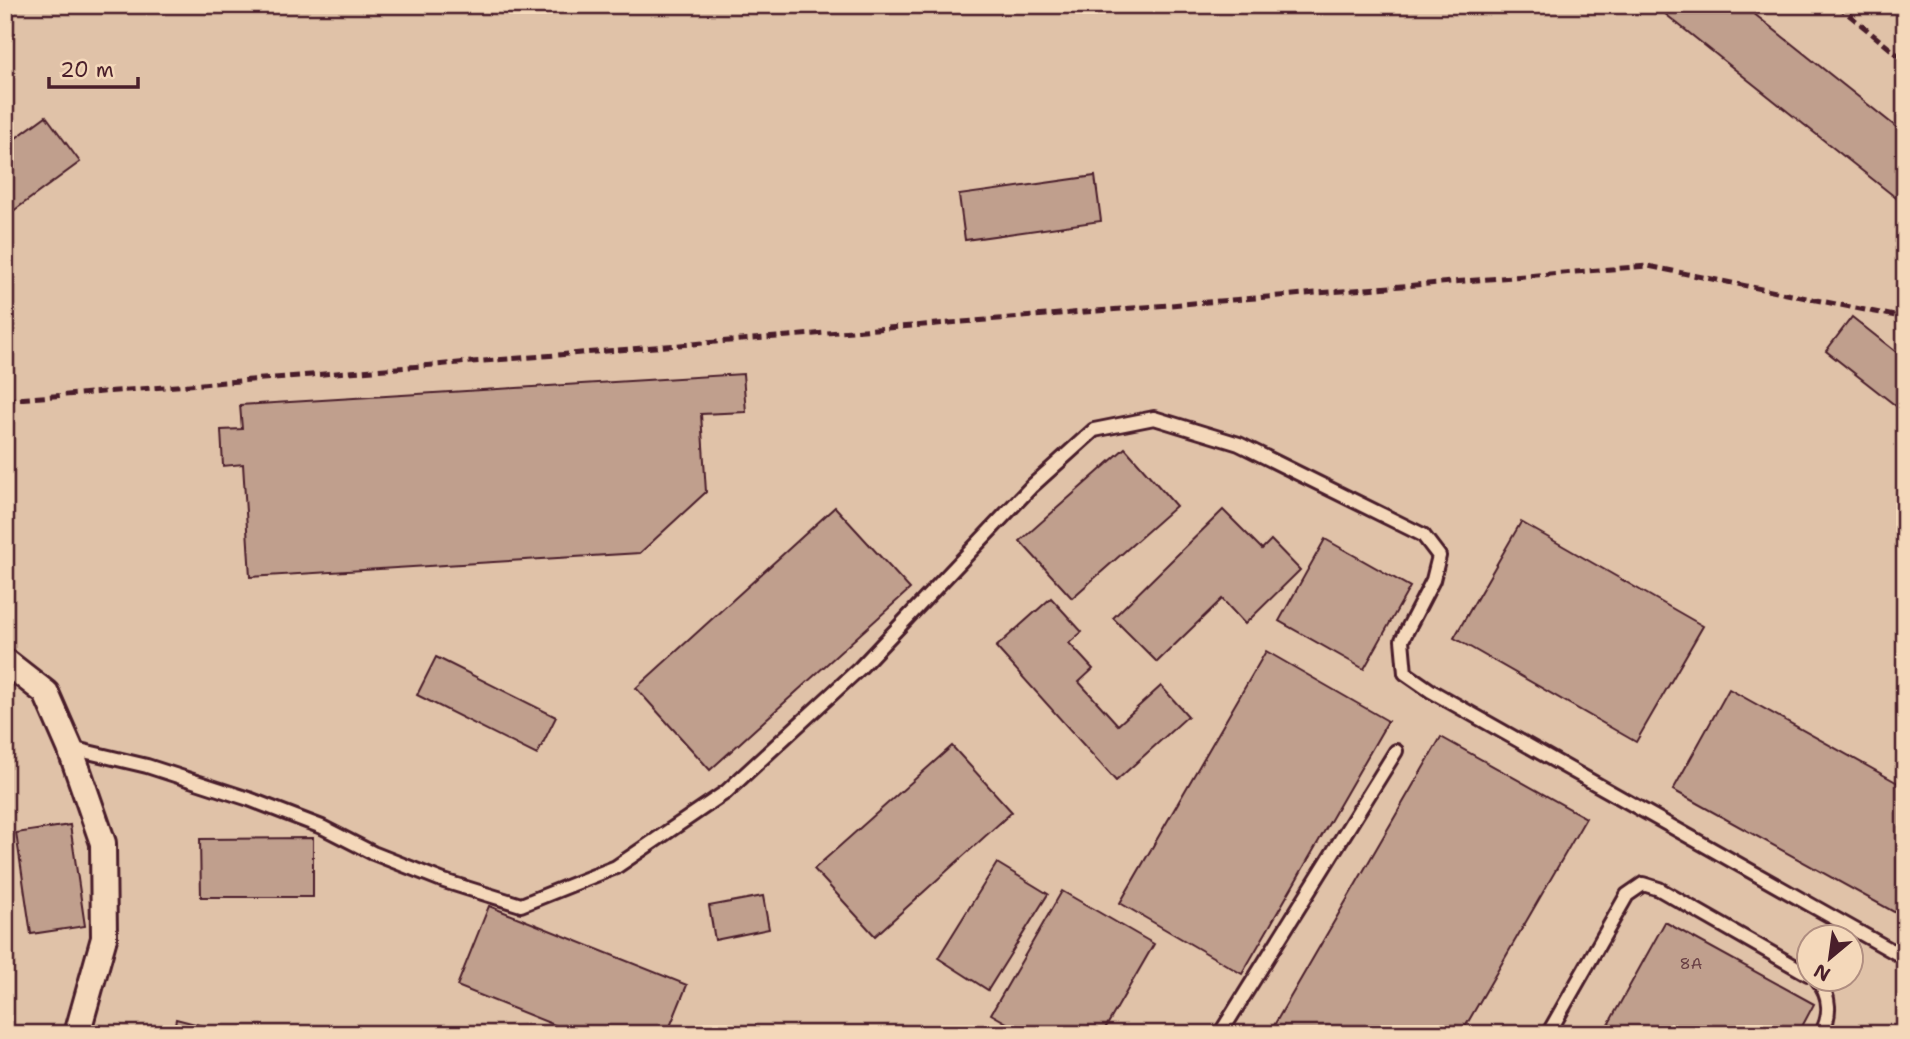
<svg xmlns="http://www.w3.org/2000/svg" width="1910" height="1039" viewBox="0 0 1910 1039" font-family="'Shantell Sans',sans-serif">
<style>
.built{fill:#e0c2a8;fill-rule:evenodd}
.building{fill:#c09f8d;stroke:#4a1f2b;stroke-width:2}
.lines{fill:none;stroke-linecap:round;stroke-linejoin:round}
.lane-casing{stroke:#4a1f2b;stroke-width:18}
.street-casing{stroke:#4a1f2b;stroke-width:30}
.lane{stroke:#f4d8ba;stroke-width:12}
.street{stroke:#f4d8ba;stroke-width:24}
.rail{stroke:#4a1f2b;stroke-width:5;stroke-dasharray:10 5;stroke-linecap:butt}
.labels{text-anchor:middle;stroke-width:6;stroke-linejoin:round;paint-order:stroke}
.number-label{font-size:16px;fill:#683f44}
</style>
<rect width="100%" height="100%" fill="#edd1b4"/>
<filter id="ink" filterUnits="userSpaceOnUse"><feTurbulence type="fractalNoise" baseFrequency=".0143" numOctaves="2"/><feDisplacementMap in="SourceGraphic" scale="14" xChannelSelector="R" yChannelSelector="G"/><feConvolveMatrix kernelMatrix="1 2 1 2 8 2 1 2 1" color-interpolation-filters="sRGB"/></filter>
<g filter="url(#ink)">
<path class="built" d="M 5,5 L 1905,5 L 1905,1034 L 5,1034 ZM 1808,937 L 1850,937 L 1850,979 L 1808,979 Z"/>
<path class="building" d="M 1654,5 L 1743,5 L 1905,134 L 1905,205 Z
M 46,116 L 80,162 L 5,217 L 5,146 Z
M 1095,176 L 1101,221 L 965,240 L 959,195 Z
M 1852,317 L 1905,359 L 1905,413 L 1826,351 Z
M 743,374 L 746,412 L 701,414 L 706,492 L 640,553 L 250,577 L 243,464 L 223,466 L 221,430 L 242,429 L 240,405 Z
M 1125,448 L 1176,506 L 1072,598 L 1020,541 Z
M 835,507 L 910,589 L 710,770 L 636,688 Z
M 1223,510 L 1262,549 L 1271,540 L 1300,570 L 1245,624 L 1222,599 L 1157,662 L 1113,618 Z
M 1521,522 L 1703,626 L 1636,742 L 1454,638 Z
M 1325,539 L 1410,587 L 1364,669 L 1279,621 Z
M 1051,598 L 1082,632 L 1069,643 L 1093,669 L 1079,682 L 1118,725 L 1161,686 L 1188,716 L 1116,781 L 996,647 Z
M 1266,651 L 1388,721 L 1242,974 L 1120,903 Z
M 436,657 L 556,717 L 537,755 L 417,695 Z
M 1729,689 L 1905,787 L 1905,918 L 1673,790 Z
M 1441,737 L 1586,818 L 1461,1034 L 1269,1034 Z
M 952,746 L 1012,812 L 875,936 L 814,869 Z
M 70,825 L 85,926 L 31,934 L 16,833 Z
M 313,838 L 313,897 L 201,897 L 200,839 Z
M 997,863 L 1048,894 L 988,990 L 938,958 Z
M 1062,891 L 1154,944 L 1102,1034 L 1026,1034 L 991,1014 Z
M 763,896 L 769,929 L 715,940 L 709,906 Z
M 489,906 L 687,985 L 667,1034 L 577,1034 L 457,986 Z
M 1665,922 L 1814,1004 L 1798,1034 L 1603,1034 Z
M 1905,1008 L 1905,1034 L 1891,1034 Z
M 176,1019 L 234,1034 L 173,1034 Z"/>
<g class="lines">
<g class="lane-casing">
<path id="lane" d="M 71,748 L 147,766 L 249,799 L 322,827 L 373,853 L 444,881 L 521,905 L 616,867 L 726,792 L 860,668 L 1032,486 L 1094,430 L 1154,418 L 1239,444 L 1423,535 L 1439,556 L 1433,580 L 1402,640 L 1405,673 L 1431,691 L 1905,958
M 1817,979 C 1831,996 1831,1016 1821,1034
M 1220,1034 L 1396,751
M 1548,1034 L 1627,895 L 1643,884 L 1659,889 L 1808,974"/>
</g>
<g class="street-casing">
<path id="street" d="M 5,661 L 46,693 L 70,748 L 103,843 L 104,938 L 77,1034"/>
</g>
<use href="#lane" class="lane"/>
<use href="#street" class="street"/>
<path class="rail" d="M 1837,5 L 1905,61
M 5,400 L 1648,266 L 1905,318"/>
</g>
</g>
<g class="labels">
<g class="number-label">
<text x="1691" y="969">8А</text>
</g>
</g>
<rect width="1910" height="1039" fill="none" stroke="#f4d8ba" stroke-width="28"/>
<rect x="14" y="14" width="1882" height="1011" fill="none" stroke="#4a1f2b" stroke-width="2.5" filter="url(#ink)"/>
<g transform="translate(1830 958) rotate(209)"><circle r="33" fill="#f4d8ba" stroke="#b08e81" stroke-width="2"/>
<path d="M0-5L12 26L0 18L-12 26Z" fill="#4a1f2b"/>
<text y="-10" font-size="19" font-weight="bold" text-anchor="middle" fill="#4a1f2b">N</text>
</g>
<path d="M49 77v10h89v-10" fill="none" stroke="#4a1f2b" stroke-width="3.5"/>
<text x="60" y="77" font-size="21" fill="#4a1f2b" stroke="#f4d8ba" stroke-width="5" paint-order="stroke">20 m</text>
</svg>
